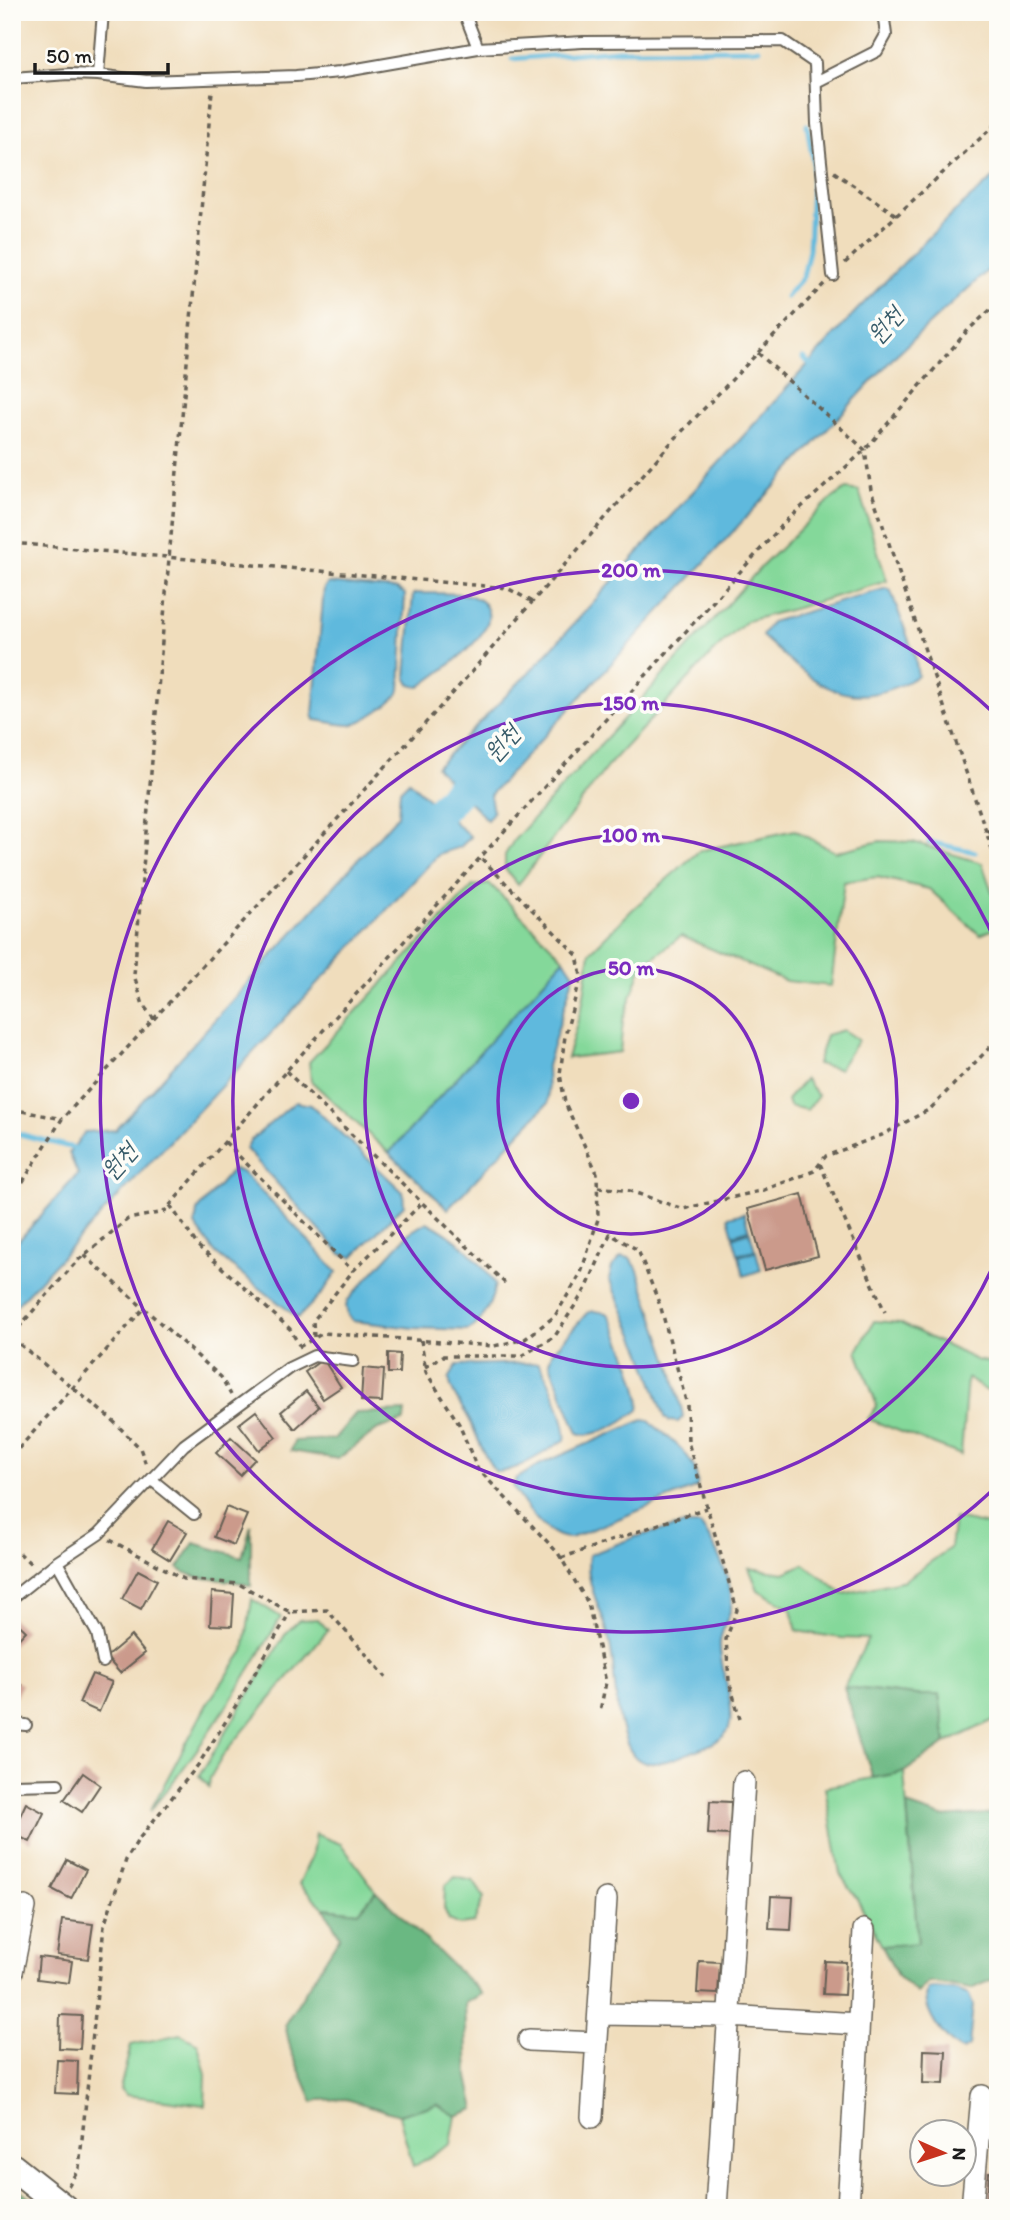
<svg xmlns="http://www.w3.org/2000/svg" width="1010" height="2220" viewBox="0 0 1010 2220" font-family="Itim,'Poor Story',sans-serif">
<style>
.green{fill:#84d89a;stroke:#507a5b;stroke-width:2}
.forest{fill:#6bb882;stroke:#446a4f;stroke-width:2}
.water{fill:#5fb9dd;stroke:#3e6a7c;stroke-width:2}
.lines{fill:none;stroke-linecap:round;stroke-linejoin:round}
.stream{stroke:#5fb9dd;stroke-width:5}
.river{stroke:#5fb9dd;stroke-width:32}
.building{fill:#cb9a8b}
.service-casing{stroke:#666054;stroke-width:14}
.minor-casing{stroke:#666054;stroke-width:24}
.tertiary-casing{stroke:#666054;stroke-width:30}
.path{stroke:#666054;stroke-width:3.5;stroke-dasharray:5 5;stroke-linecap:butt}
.service{stroke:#fff;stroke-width:10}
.minor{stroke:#fff;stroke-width:21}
.tertiary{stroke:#fff;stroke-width:26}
.ring{fill:none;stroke:#7b2cbf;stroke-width:3.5}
.labels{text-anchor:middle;stroke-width:7;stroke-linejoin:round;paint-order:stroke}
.water-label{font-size:24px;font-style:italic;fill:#375b69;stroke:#fdfcf7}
.centre{fill:#7b2cbf;stroke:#fdfcf7;stroke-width:3.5}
.ring-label{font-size:21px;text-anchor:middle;font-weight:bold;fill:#7b2cbf;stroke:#fdfcf7;stroke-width:7;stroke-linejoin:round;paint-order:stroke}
</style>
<rect width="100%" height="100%" fill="#fdfcf7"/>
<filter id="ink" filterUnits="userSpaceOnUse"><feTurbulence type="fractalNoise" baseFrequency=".0143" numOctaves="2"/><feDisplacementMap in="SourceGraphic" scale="14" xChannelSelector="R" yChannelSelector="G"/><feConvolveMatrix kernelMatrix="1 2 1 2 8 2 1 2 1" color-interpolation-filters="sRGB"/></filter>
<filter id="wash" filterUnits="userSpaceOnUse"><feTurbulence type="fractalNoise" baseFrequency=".00686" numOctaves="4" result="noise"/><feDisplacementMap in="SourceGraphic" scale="28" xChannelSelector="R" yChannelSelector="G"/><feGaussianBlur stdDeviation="1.57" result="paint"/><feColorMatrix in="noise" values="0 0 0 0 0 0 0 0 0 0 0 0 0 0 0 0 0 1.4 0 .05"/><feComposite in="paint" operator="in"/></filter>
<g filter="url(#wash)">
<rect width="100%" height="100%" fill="#f0ddbc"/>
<path class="green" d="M 846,489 L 859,491 L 887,581 L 797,608 L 747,621 L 715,650 L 607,767 L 518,885 L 505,869 L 505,855 L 514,840 L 762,566 L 830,500 Z
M 795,830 L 835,852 L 880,841 L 913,842 L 982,863 L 998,909 L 998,927 L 980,935 L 929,889 L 877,877 L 844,882 L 831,986 L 786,981 L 681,936 L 642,966 L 623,1020 L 620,1052 L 567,1058 L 583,1002 L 590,952 L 633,909 L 699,851 Z
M 490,884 L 564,959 L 389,1153 L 311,1081 L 309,1062 L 473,886 Z
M 843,1030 L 858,1040 L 839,1069 L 817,1064 L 826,1035 Z
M 805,1079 L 818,1096 L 807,1110 L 789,1106 L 787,1100 Z
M 874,1321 L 900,1323 L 976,1360 L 998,1364 L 998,1390 L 987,1391 L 967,1378 L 961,1455 L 868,1419 L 877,1406 L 857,1351 Z
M 954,1518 L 998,1527 L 998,1718 L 946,1743 L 939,1695 L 916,1695 L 844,1687 L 868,1639 L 841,1638 L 797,1631 L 791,1609 L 758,1590 L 749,1568 L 784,1573 L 804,1564 L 844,1594 L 905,1580 L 950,1548 Z
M 252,1599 L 281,1617 C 242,1686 200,1750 150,1811 L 207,1704 L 244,1651 Z
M 318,1619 L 328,1630 L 224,1754 L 210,1778 L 209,1787 L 199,1776 L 286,1633 L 299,1620 Z
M 904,1772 L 918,1944 L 882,1946 L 857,1899 L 840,1874 L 825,1787 Z
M 315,1834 L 341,1844 L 376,1891 L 359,1912 L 324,1908 L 299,1884 L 312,1855 Z
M 455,1877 L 473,1881 L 484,1897 L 474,1923 L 460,1925 L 449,1920 L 444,1908 L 445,1886 Z
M 180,2034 L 198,2044 L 206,2075 L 205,2105 L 126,2095 L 120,2089 L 131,2045 Z
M 437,2104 L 456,2116 L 451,2144 L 413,2167 L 399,2115 Z"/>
<path class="forest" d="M 405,1411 L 404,1421 L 378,1429 L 338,1459 L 291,1451 L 294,1441 L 334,1439 L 356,1413 Z
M 251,1525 L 251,1586 C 228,1576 197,1584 178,1568 L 194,1543 L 242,1557 Z
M 844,1687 L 916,1695 L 939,1695 L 946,1743 L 904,1772 L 873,1778 Z
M 907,1805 L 942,1817 L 998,1813 L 998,1980 L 991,1980 L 972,1989 L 929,1982 L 917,1993 L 898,1977 L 882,1946 L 918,1943 Z
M 376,1891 L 482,1994 L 465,2003 L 468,2077 L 475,2109 L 456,2116 L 437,2104 L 399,2115 L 346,2099 L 319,2100 L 313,2102 L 291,2051 L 285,2024 L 340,1936 L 324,1908 L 359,1912 Z
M 12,2183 L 43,2208 L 12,2208 Z"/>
<path class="water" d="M 998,174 L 998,261 L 896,355 L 490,795 L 493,812 L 487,820 L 436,767 L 542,659 L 856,311 L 953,213 Z
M 328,583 L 397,589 L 405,594 L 400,690 C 396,701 361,724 349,725 C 339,725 325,721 315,720 L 313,714 L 324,588 Z
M 887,588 L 891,591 L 915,657 L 918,676 C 847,717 816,685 762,636 L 771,622 Z
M 418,593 C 434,594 453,592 468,595 C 475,597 483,601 486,607 C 502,632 438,673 420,687 C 411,686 409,685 406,676 L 413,594 Z
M 409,781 L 471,837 L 460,847 L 439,854 L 12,1310 L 12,1248 L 78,1174 L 69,1153 L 85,1132 L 116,1130 L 398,815 L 400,790 Z
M 564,959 L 574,974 L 547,1066 L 548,1103 L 448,1209 L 389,1153 Z
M 295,1102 L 311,1105 L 403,1192 L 404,1205 L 353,1257 L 341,1254 L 246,1149 L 250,1141 Z
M 233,1169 L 242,1172 L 289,1220 L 337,1272 L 323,1292 L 298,1318 L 216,1254 L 195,1225 L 197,1211 Z
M 744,1213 L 749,1230 L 733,1235 L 728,1217 Z
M 427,1222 C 454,1235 479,1259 495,1284 C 493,1299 483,1324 468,1330 L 413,1328 L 353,1321 L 348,1316 L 346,1306 L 348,1300 L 409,1233 Z
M 750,1232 L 755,1250 L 738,1254 L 733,1237 Z
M 756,1251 L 761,1270 L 744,1276 L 739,1256 Z
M 621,1257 L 630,1258 L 637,1268 L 672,1370 L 682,1411 L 683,1417 L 678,1422 L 669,1421 L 665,1417 L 641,1350 L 609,1279 L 612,1267 Z
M 594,1311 L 607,1313 L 610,1316 C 619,1337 644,1389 639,1410 C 625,1420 596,1440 578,1433 L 549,1362 L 552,1353 L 587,1313 Z
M 538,1363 C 548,1374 568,1426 565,1440 C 547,1450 516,1473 496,1472 C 483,1457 479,1440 471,1423 C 464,1408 452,1396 449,1379 L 457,1365 Z
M 643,1420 L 649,1421 C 668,1438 701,1458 697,1487 L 571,1538 C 546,1539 526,1507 513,1487 L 516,1479 L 541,1464 Z
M 684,1525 L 700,1525 C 714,1541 735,1586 731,1608 C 728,1620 720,1632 720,1644 C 719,1671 737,1702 729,1728 C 725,1740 705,1747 694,1751 C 679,1757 660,1766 643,1762 C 618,1754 615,1685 613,1663 C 611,1648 608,1630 602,1616 C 595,1597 585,1576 589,1555 L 635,1537 Z
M 934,1988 L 956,1990 L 969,1995 L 973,2005 L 969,2046 L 962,2050 C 945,2042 920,2008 928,1989 Z"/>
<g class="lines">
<path class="stream" d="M 512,59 L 617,50 L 759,49
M 786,297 L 803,277 L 809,250 L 813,162 L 807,125
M 803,358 L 814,367
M 929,842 L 975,852
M 12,1132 L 77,1149"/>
<path class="river" d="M 413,840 L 487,760"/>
</g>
<g id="blocks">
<path class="building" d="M 802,1194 L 818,1256 L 765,1270 L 748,1209 Z
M 388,1353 L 400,1354 L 399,1373 L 388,1373 Z
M 323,1359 L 341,1387 L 323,1399 L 305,1372 Z
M 363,1368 L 384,1370 L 382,1402 L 361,1401 Z
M 306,1391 L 319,1407 L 295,1429 L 281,1412 Z
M 256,1411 L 276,1437 L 259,1450 L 239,1424 Z
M 231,1437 L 255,1459 L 240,1475 L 216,1453 Z
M 226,1507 L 247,1515 L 234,1545 L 214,1537 Z
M 168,1521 L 187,1532 L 170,1560 L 152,1549 Z
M 138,1570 L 157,1580 L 141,1609 L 122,1599 Z
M 212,1592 L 234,1594 L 232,1626 L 210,1625 Z
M 12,1618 L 26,1631 L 12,1646 Z
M 131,1636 L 145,1653 L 120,1673 L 106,1657 Z
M 92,1674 L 112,1682 L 99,1712 L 79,1703 Z
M 12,1679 L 22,1685 L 12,1703 Z
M 83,1773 L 100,1785 L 82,1812 L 64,1800 Z
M 710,1801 L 731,1802 L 730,1835 L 708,1834 Z
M 26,1803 L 44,1813 L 30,1842 L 12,1833 Z
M 67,1860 L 86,1870 L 71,1899 L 52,1889 Z
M 771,1896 L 793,1897 L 791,1930 L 769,1929 Z
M 62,1920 L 93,1924 L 88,1959 L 57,1955 Z
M 39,1957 L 72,1961 L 69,1983 L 37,1979 Z
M 699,1961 L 720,1962 L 718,1994 L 697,1993 Z
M 825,1961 L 846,1962 L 844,1995 L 823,1994 Z
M 60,2015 L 82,2016 L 80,2049 L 59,2048 Z
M 924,2050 L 946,2051 L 944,2084 L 923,2083 Z
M 57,2060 L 78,2061 L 77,2094 L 55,2093 Z
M 989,2172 L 998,2173 L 998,2205 L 987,2205 Z"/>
</g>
</g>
<g filter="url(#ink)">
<use href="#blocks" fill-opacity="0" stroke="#666054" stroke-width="2"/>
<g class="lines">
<g class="service-casing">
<path id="service" d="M 464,12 L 478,48 L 583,42 L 783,41 L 815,63 L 817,124 L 833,275
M 98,75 L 103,12
M 12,78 L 69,74 L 98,75 L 146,81 L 296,76 L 340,72 L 478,48
M 816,82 L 877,51 L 886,35 L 883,12
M 152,1480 L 194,1514
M 57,1562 L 97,1633 L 103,1662
M 12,1598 L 57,1562 L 99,1534 L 184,1445 L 289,1368 L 314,1356 L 353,1361
M 12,1724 L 26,1725
M 12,1785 L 58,1784"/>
</g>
<g class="minor-casing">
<path id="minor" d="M 12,1972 L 25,1907
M 599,2014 L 729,2016 L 858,2024
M 529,2040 L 597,2043
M 592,2117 L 606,1899
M 716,2208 L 744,1782
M 848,2208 L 864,1930
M 972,2208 L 982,2096"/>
</g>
<g class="tertiary-casing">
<path id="tertiary" d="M 12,2167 L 64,2208"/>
</g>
<path class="path" d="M 834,172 L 896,215
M 845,263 L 998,122
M 758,353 L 865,450 L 871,490 L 998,867
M 12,543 L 507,588 L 533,602
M 987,830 L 998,839
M 154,1019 L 143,1005 L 134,975 L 169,558 L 212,91
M 286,1071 L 505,1283
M 12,1109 L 62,1119
M 225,1142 L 353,1271
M 820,1164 L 885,1312
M 598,1187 L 630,1191 L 683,1209 L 764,1190 L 814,1171 L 826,1156 L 882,1135 L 930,1109 L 998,1039
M 12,1199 L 62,1119 L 453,693 L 668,446 L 825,283
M 170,1205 L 198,1246 L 290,1329 L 299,1345
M 84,1255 L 221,1377 L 231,1395
M 12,1335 L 77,1261 L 128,1219 L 164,1212 L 279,1079 L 788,519 L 865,450 L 968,330 L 998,303
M 314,1337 L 313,1321 L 353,1271 L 422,1203
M 12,1338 L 111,1419 L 140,1448 L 146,1465
M 421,1340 L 426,1372 L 459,1424 L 477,1468 L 558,1553 L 588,1603 L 606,1682 L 600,1711
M 299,1347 L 323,1333 L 494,1346 L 525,1339 L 555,1316 L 581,1273 L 598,1219 L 597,1173 L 565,1103 L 560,1074 L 565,1036 L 581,976 L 577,955 L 481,858
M 425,1367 L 443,1356 L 522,1356 L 555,1336 L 587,1287 L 610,1234 L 638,1250 L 661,1308 L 687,1405 L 688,1442 L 737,1610 L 726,1639 L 729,1681 L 740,1719
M 12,1456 L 143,1309
M 110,1540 L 184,1579 L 239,1584 L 290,1612 L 327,1610 L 386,1677
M 12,1546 L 32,1565
M 561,1558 L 706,1508
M 68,2186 L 79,2168 L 104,1926 L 126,1860 L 138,1840 L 198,1765 L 240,1699 L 290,1612"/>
<use href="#service" class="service"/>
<use href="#minor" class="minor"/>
<use href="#tertiary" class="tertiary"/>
</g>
</g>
<g class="ring">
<circle cx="631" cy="1101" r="133"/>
<circle cx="631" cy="1101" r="266"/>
<path d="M997 1257A398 398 0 1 1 997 945"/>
<path d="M997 1486A531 531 0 1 1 997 716"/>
</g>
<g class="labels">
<g class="water-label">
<text transform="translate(885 325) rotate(-48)" y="8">원천</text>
<text transform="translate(502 743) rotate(-48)" y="8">원천</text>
<text transform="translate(119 1161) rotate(-48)" y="8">원천</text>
</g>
</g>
<circle cx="631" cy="1101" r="10" class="centre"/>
<g class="ring-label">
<text x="631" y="577">200 m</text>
<text x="631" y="710">150 m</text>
<text x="631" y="842">100 m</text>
<text x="631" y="975">50 m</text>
</g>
<rect width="1010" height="2220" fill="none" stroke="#fdfcf7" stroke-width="42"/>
<g transform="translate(943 2153) rotate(93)"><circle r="33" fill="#fdfcf7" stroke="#a3a29f" stroke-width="2"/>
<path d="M0-5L12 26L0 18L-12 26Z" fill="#c8321e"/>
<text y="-10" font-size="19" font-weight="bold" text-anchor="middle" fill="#1c1c1c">N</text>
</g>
<path d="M35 63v10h133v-10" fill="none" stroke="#1c1c1c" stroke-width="3.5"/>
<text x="46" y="63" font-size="21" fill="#1c1c1c" stroke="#fdfcf7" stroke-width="5" paint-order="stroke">50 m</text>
</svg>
